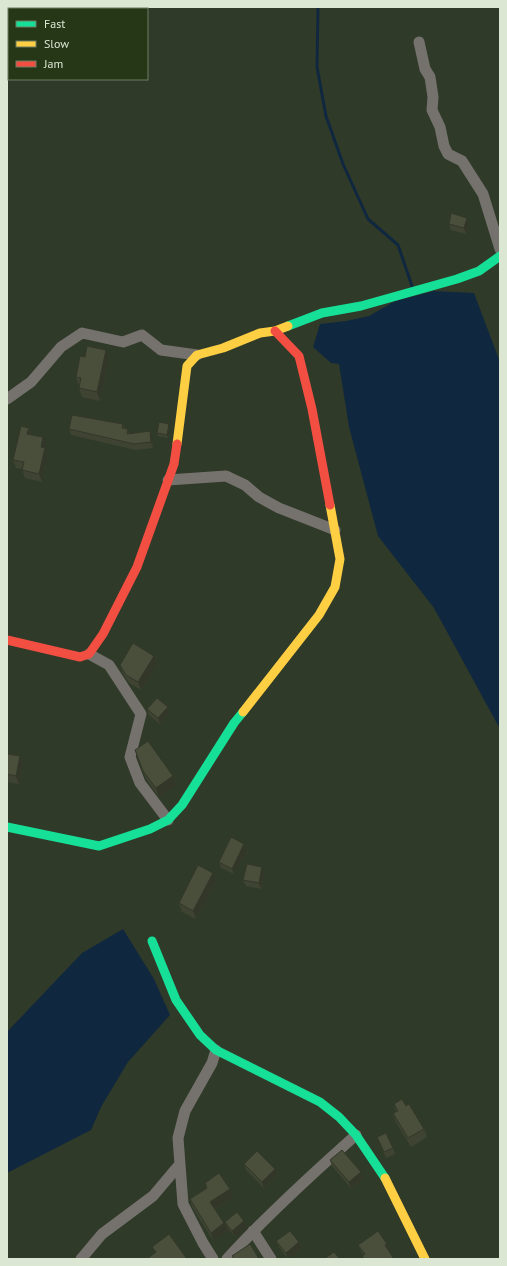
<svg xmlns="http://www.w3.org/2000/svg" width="507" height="1266" viewBox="0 0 507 1266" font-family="'PT Sans',sans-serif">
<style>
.water{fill:#10283f}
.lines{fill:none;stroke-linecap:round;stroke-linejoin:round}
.stream{stroke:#10283f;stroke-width:3}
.street{stroke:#75726e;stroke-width:11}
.fast{stroke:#16e098;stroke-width:9}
.slow{stroke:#ffcf43;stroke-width:9}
.jam{stroke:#f24e42;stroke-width:9}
.wall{fill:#3f4432}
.shaded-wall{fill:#333729}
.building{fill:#494f3a;stroke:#333729}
</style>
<rect width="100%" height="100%" fill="#303a29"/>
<path class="water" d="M 434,291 L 474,293 L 500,362 L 500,729 L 434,608 L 378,536 L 349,427 L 339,364 L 331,363 L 313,347 L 320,324 L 346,321 L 369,316 L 395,301 Z
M 123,929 L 154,979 L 170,1015 L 128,1062 L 101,1107 L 91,1130 L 7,1173 L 7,1032 L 82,953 Z"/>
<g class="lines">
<path class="stream" d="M 318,7 L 317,67 L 326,116 L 343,164 L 368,219 L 398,245 L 412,286"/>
<path class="street" d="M 419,42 L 425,69 L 430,77 L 433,97 L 432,110 L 440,127 L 444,146 L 448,154 L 462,161 L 483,194 L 500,249
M 7,399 L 31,382 L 61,347 L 82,333 L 123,342 L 142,335 L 161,350 L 197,355
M 168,480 L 226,476 L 245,485 L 259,497 L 279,508 L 335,530
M 89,654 L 109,665 L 141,714 L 130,757 L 140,783 L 168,820
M 253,1231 L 271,1259
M 81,1259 L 102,1234 L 153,1196 L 180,1164
M 213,1259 L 203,1243 L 183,1204 L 178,1138 L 185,1111 L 212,1063 L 216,1050
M 227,1259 C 267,1215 311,1175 356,1135"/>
<path class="fast" d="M 288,326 L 322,313 L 361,306 L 457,279 L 479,271 L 500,256
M 7,827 L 99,846 L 150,829 L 168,820 L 182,805 L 234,723 L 243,712
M 152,941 L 176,1000 L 200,1035 L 216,1050 L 320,1102 L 339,1117 L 356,1135 L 385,1178"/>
<path class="slow" d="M 177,444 L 187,366 L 197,355 L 223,348 L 260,333 L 275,331 L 288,326
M 243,712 L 319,615 L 335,587 L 340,559 L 330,505
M 385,1178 L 425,1259"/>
<path class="jam" d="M 275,331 L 299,356 L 312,409 L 330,505
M 7,640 L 80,657 L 89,654 L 103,634 L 137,567 L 174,464 L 177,444"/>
</g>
<path class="wall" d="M 467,218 L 469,224 L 466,234 L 451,230 L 449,224 Z
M 85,357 L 109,359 L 100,401 L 82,397 L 79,388 L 79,386 L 76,377 Z
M 123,424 L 124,428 L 130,434 L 152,437 L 153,448 L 136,450 L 71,435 L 69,429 Z
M 170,427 L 168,438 L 158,436 L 157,433 Z
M 29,428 L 31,434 L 46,445 L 45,448 L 48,456 L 42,482 L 25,478 L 22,469 L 16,468 L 13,460 Z
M 154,656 L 157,664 L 141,690 L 129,683 L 123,674 L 120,665 Z
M 147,709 L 170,713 L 160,724 L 149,715 Z
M 135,750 L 173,776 L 176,785 L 159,797 L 146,779 Z
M 7,754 L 20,756 L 23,764 L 19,784 L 7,782 Z
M 244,844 L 247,850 L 234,874 L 221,868 L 219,862 Z
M 213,873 L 216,881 L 196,919 L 182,912 L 179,903 Z
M 264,873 L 261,889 L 246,886 L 243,880 Z
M 394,1104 L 406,1106 L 424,1129 L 427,1137 L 411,1147 L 396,1122 L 393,1113 L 396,1112 Z
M 377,1137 L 393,1148 L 395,1154 L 386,1158 Z
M 330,1160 L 363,1178 L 351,1188 L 332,1166 Z
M 244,1164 L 277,1175 L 264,1188 L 246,1170 Z
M 205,1183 L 233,1197 L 215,1209 L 227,1231 L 213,1240 L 192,1207 L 190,1199 L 206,1188 Z
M 225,1222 L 247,1227 L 235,1237 L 227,1227 Z
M 276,1241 L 299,1242 L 302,1248 L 288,1259 L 279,1247 Z
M 387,1244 L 390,1250 L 389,1251 L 394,1259 L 363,1259 L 362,1256 L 363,1255 L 358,1245 Z"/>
<path class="shaded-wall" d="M 467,218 L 469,224 L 466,234 L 464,228 Z
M 106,350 L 109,359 L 100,401 L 97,392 Z
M 169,424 L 170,427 L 168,438 L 167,435 Z
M 29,428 L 31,436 L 27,434 Z
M 150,431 L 152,437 L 153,448 L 151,442 Z
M 43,437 L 46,445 L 44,455 L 41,447 Z
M 45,448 L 48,456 L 42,482 L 39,474 Z
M 154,656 L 157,664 L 141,690 L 138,682 Z
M 168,707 L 170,713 L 160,724 L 158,718 Z
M 20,756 L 23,764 L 19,784 L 16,776 Z
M 173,776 L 176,785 L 159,797 L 156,788 Z
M 244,844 L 247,850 L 234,874 L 232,869 Z
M 262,867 L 264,873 L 261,889 L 259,883 Z
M 213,873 L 216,881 L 196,919 L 193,911 Z
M 275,1169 L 277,1175 L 264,1188 L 262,1182 Z
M 361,1172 L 363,1178 L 351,1188 L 349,1182 Z
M 230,1189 L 233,1197 L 213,1210 L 210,1202 Z
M 244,1221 L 247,1227 L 235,1237 L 232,1231 Z
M 224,1223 L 227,1231 L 213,1240 L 211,1233 Z
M 299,1242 L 302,1248 L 288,1259 L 286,1253 Z
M 387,1244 L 390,1250 L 388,1252 L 385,1245 Z"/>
<path class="building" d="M 451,213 L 467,218 L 464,228 L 449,224 Z
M 87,346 L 106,350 L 97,392 L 79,388 L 81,378 L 76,377 L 80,356 L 85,357 Z
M 72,415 L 123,424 L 122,428 L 128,429 L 127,434 L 150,431 L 151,442 L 134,444 L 69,429 Z
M 159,422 L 169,424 L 167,435 L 157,433 Z
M 21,426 L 29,428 L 27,434 L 43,437 L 41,447 L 45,448 L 39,474 L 22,470 L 24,462 L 13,460 Z
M 133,643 L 154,656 L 138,682 L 126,675 L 120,665 Z
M 157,698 L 168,707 L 158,718 L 147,709 Z
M 148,741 L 173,776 L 156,788 L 143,771 L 135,750 Z
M 7,754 L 20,756 L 16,776 L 7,774 Z
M 231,837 L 244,844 L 232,869 L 219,862 Z
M 247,864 L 262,867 L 259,883 L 243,880 Z
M 198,865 L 213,873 L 193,911 L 179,903 Z
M 402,1099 L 406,1106 L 409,1104 L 424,1129 L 408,1138 L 393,1113 L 398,1111 L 394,1104 Z
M 386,1133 L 393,1148 L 384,1152 L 377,1137 Z
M 342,1150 L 361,1172 L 349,1182 L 330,1160 Z
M 257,1151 L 275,1169 L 262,1182 L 244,1164 Z
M 219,1173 L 230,1189 L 210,1202 L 224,1223 L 211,1233 L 190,1199 L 207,1188 L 205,1183 Z
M 237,1212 L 244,1221 L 232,1231 L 225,1222 Z
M 290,1231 L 299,1242 L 286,1253 L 276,1241 Z
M 378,1231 L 387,1244 L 385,1245 L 394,1259 L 364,1259 L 362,1256 L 365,1254 L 358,1245 Z
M 169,1234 L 187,1259 L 147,1259 L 156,1252 L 152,1247 Z
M 250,1244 L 259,1259 L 234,1259 L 232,1256 Z
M 334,1252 L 340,1259 L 324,1259 Z"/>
<rect width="507" height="1266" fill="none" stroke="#dbe6d3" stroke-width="16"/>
<rect x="8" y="8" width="140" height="72" fill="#253717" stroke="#6e7d62"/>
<rect x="16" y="21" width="20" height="6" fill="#16e098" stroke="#6e7d62"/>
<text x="44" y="28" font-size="12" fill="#dbe6d3">Fast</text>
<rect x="16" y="41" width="20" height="6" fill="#ffcf43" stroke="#6e7d62"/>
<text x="44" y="48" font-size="12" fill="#dbe6d3">Slow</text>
<rect x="16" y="61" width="20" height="6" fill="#f24e42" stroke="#6e7d62"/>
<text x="44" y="68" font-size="12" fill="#dbe6d3">Jam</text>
</svg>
